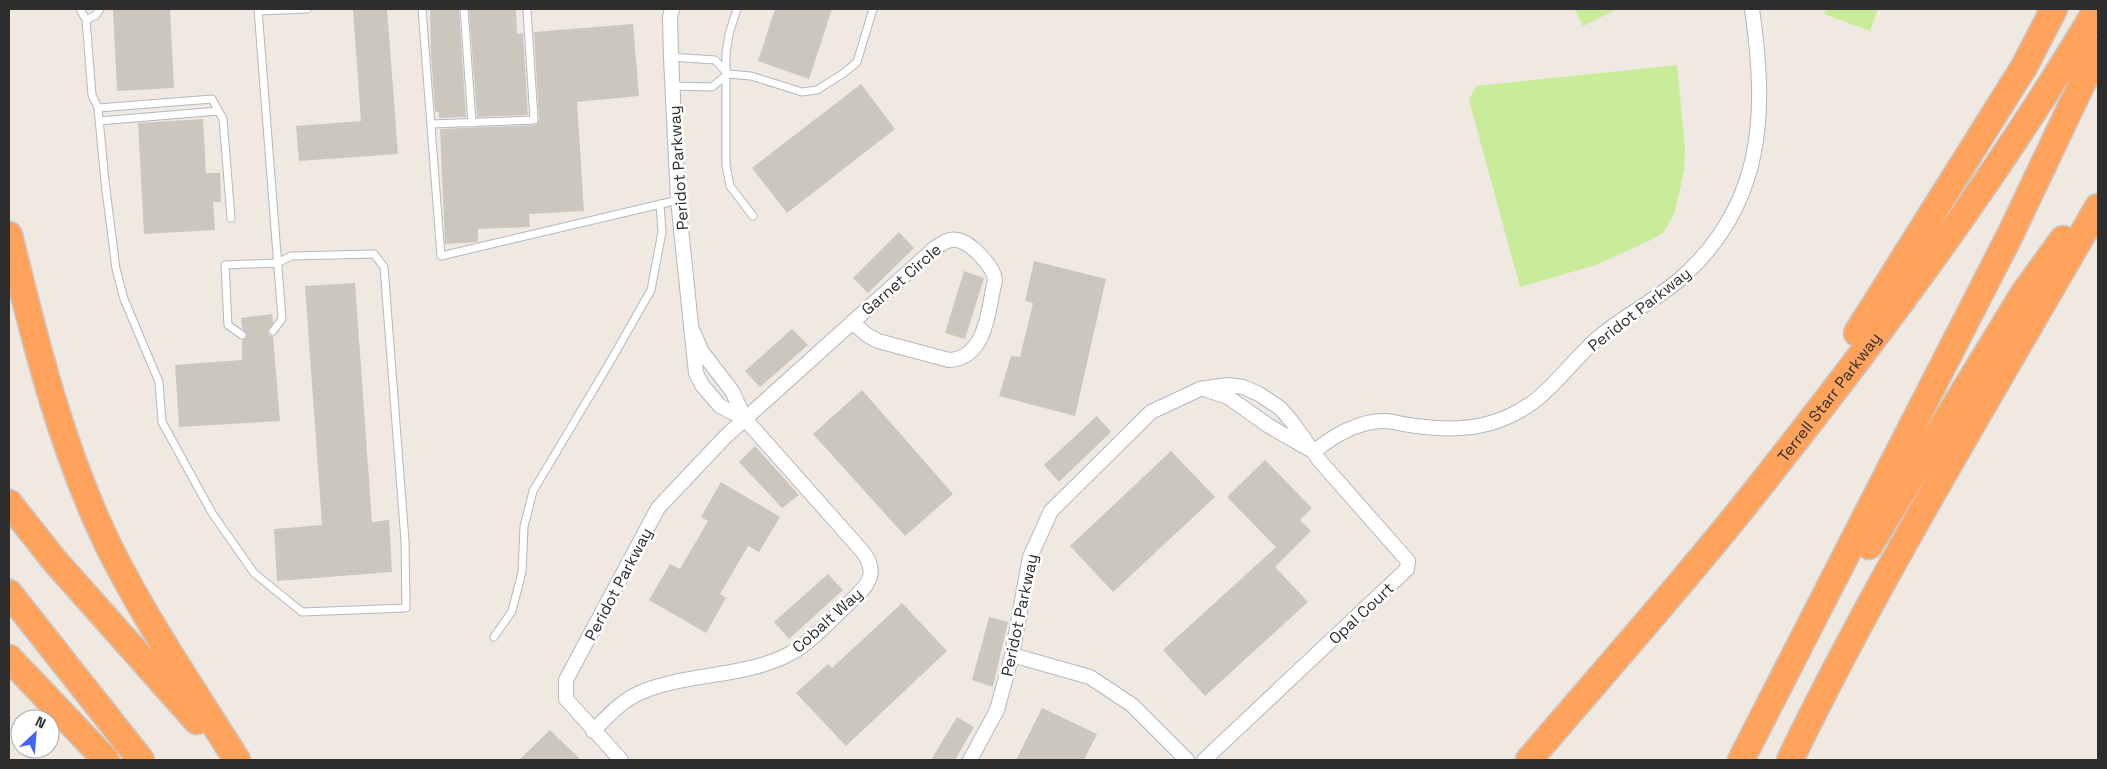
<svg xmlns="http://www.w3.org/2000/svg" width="2107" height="769" viewBox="0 0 2107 769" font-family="'Space Grotesk',sans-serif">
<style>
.pitch{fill:#c9ec9a}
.building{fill:#cbc7bf}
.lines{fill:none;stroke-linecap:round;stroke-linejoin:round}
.lane-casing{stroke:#b4b7c1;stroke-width:9}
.street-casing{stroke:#b4b7c1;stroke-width:16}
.highway-casing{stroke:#c9c9c9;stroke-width:29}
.lane{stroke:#fff;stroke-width:7}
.street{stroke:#fff;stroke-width:14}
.highway{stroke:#ffa35c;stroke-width:26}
.labels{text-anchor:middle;stroke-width:5;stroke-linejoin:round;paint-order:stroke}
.street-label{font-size:16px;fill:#2e2e2e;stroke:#fff}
</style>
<rect width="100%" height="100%" fill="#efe9e1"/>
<path class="pitch" d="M 1574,9 L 1617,9 L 1583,26 Z
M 1826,9 L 1878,9 L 1870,31 L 1824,14 Z
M 1677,65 L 1685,148 L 1684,171 L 1675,212 L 1664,232 L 1651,240 L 1596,265 L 1520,287 L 1469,100 L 1476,86 Z"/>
<path class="building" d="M 113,9 L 170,9 L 174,88 L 117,91 Z
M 353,9 L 387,9 L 398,154 L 299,161 L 296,126 L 361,121 Z
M 430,9 L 459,9 L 466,117 L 439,118 L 439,112 L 435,112 L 431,56 Z
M 469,9 L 516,9 L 517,34 L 523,33 L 528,115 L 477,117 Z
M 775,9 L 832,9 L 809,79 L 758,61 Z
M 633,24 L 639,96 L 577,102 L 584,211 L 529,214 L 530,227 L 478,229 L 478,242 L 445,244 L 440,129 L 536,125 L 539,120 L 534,32 Z
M 861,84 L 895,129 L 787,213 L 752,168 Z
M 203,119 L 206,173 L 220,173 L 221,202 L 213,202 L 215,230 L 144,234 L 138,123 Z
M 899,232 L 914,248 L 868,293 L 853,278 Z
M 1034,261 L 1106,279 L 1075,416 L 999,396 L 1011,356 L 1020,357 L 1033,303 L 1025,301 Z
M 964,271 L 984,278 L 965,339 L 945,333 Z
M 355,283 L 372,522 L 389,520 L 392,572 L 277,581 L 274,529 L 322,525 L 305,286 Z
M 272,314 L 273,323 L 268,331 L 269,335 L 273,336 L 280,421 L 179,427 L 175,365 L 242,360 L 242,340 L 246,338 L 247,335 L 242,328 L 241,318 Z
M 792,329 L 808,345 L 760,387 L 745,371 Z
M 862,390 L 953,494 L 905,536 L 813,434 Z
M 1097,416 L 1111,432 L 1059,482 L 1044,465 Z
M 755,446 L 799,495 L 782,508 L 739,462 Z
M 1171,451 L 1215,497 L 1113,592 L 1070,546 Z
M 1265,460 L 1312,508 L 1300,520 L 1311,531 L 1275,567 L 1308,602 L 1205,696 L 1163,650 L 1276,547 L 1227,497 Z
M 721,482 L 780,517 L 759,552 L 748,546 L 720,594 L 726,598 L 706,633 L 649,600 L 670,564 L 680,569 L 708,521 L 701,517 Z
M 828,574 L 843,590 L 789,639 L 774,622 Z
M 902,603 L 947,651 L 846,746 L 796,693 L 828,664 L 832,668 Z
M 989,617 L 1008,622 L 993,687 L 972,680 Z
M 1042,708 L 1097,734 L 1084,760 L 1016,760 Z
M 957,717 L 974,727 L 955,760 L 931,760 Z
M 550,730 L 581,760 L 519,760 Z"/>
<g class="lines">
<g class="lane-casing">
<path id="lane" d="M 80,9 L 86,20 L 92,95 L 98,108 L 105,182 L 116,269 L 124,299 L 159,382 L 162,422 L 212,513 L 254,573 L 302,612 L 406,608 L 405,541 L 384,267 L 374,254 L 291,256 L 277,263 L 225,265 L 228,325 L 242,335
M 258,9 L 282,319 L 273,331
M 422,9 L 441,256 L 678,200
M 464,9 L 472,123
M 737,9 L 729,34 L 726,53 L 726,165 L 730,186 L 753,216
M 258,11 L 307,9
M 86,20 L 96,15 L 100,9
M 671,57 L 715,60 L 728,74 L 712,87 L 672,86
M 728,74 L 751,76 L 802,92 L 817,90 L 844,73 L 857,62 L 873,9
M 98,108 L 212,99 L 223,119 L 231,218
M 99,121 L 218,111
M 432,124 L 534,120 L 527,9
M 494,637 L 512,611 L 522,572 L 524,527 L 533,491 L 610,362 L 651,290 L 662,232 L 660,204"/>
</g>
<g class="street-casing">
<path id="street" d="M 672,9 L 670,17 L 671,57 L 678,200 L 696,373 L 702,385 L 720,406 L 745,419
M 1207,390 L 1228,397 L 1269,426 L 1309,449
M 1314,452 C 1333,435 1361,420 1386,421 C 1396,422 1406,425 1416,426 C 1439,429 1465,430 1487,424 C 1544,409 1560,371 1599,337 C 1624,316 1654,301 1679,280 C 1765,205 1767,113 1752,9
M 1012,655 L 1090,677 L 1132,705 L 1187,760
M 593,731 C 609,715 623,699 644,691 C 689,673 748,677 791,653 C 810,643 833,618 849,603 C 866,587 880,575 863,552 L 745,419 L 732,391 L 702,352 L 691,327
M 621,760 L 566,699 L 566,680 L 658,508 L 726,436 L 935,248 C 942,244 948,238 957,240 C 971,242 994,267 995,280 C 988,309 987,358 949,360 L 878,341 L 867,335 L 852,322
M 970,760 L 997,710 L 1012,655 L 1030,557 L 1051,511 L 1151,412 L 1200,389 L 1228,385 L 1243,387 L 1259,394 L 1280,408 L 1293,423 L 1319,460 L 1408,561 L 1407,569 L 1204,760"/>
</g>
<g class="highway-casing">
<g id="highway">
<path d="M 9,235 C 35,341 61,448 109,547 C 146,621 193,690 237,760"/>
<path d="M 1857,333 L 2024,67 L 2054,9"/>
<path d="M 9,503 L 54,560 L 197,721"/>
<path d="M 1869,546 L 2024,293 L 2063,239"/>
<path d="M 9,593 L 141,760"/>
<path d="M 9,658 L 106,760"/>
<path id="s1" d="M 1529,760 C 1609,666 1691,574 1767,477 C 1885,327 2000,173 2097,9"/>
<path d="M 1741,760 L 2010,235 L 2098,50"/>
<path d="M 1790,760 C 1882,570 1994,390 2098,207"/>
</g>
</g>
<use href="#lane" class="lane"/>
<use href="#street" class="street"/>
<use href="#highway" class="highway"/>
</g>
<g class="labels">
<g class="street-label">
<text transform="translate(678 168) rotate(-94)" y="6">Peridot Parkway</text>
<text transform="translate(901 279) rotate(-41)" y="6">Garnet Circle</text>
<text transform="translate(1639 309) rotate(-38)" y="6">Peridot Parkway</text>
<text dy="6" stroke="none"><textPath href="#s1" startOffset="471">Terrell Starr Parkway</textPath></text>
<text transform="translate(618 584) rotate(-62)" y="6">Peridot Parkway</text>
<text transform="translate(1361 613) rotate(-43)" y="6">Opal Court</text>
<text transform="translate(1019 615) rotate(-78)" y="6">Peridot Parkway</text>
<text transform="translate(827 620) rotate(-42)" y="6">Cobalt Way</text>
</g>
</g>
<rect width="2107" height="769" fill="none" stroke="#2e2e2e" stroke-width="20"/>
<g transform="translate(35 734) rotate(26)"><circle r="24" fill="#ffffff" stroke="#ababab"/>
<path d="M0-4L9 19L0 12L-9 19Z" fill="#4264fb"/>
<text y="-8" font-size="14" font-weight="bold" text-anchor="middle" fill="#2e2e2e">N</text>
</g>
</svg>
